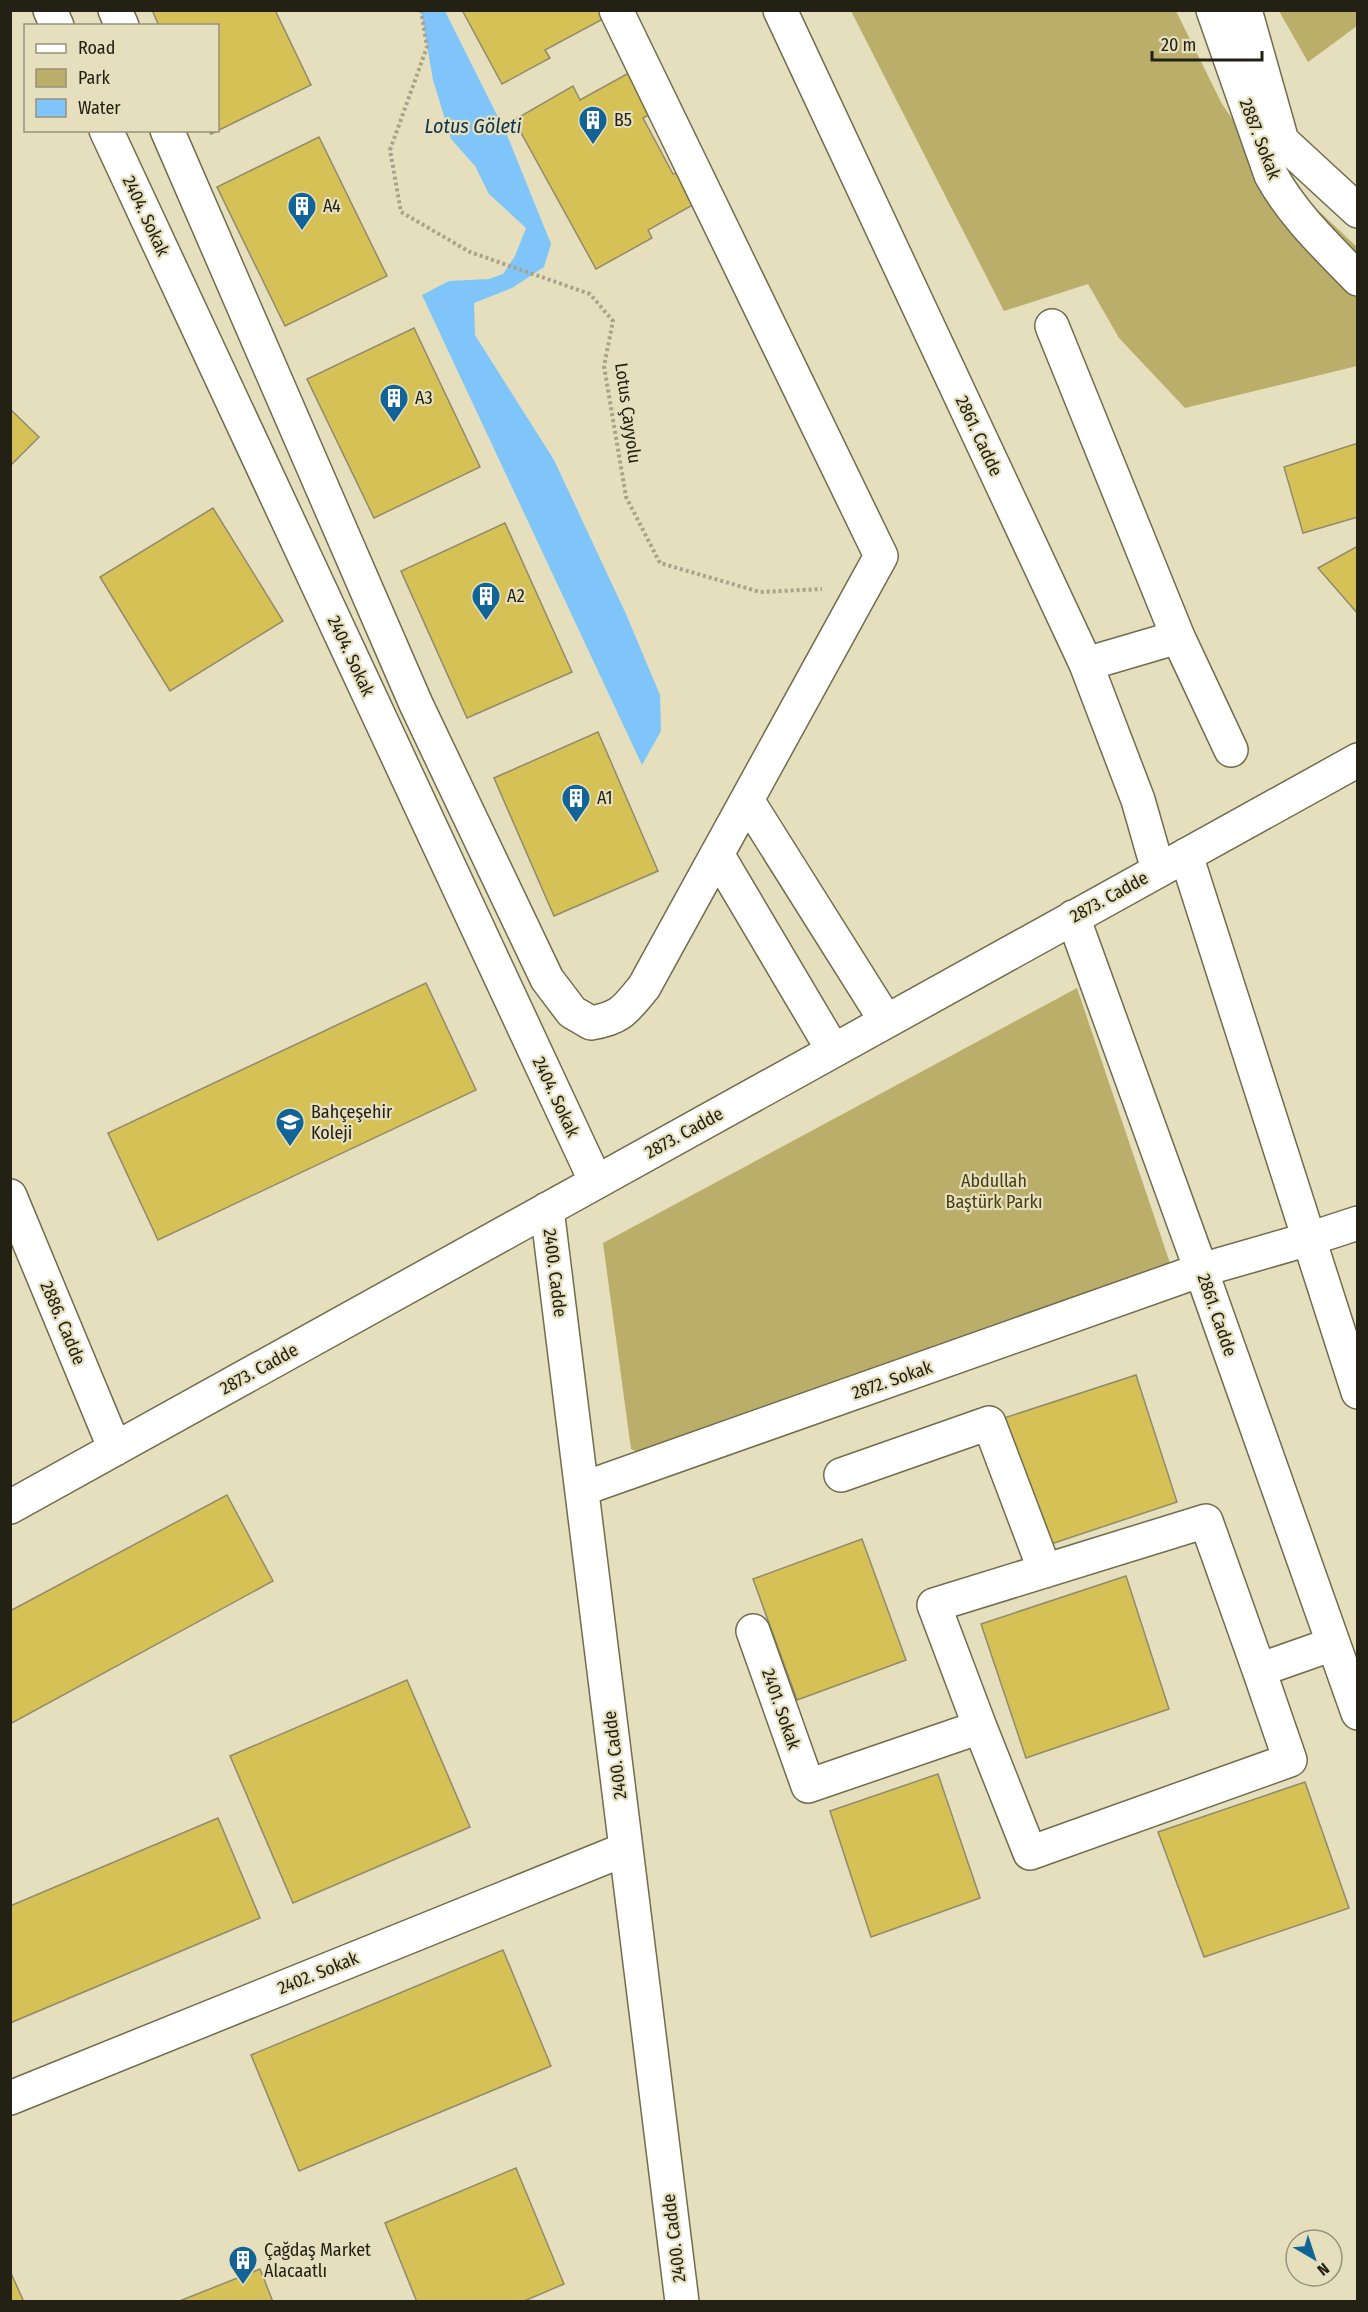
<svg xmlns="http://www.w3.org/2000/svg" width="1368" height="2312" viewBox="0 0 1368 2312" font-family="'Fira Sans Condensed',sans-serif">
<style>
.green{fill:#baae6a}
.water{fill:#7fc5fa}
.building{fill:#d5c156;stroke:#908b6c;stroke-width:1.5}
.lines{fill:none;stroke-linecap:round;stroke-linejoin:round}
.minor-casing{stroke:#726c4e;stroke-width:36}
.path{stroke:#a9a489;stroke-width:4;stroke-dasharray:3 3;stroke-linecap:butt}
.minor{stroke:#fff;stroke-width:33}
.labels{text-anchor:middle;stroke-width:4.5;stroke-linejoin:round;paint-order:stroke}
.poi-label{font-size:18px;fill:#232114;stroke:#e5dfbe;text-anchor:start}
.street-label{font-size:18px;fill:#232114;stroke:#e5dfbe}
.park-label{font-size:18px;fill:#463e11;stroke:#e5dfbe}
.water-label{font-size:20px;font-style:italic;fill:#0b334d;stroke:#e5dfbe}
</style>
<rect width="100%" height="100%" fill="#e5dfbe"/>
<path class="green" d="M 851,11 L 1176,11 L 1222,104 L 1271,175 L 1304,197 L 1357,247 L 1357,366 L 1185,408 L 1119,338 L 1088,284 L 1004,311 Z
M 1279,11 L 1357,11 L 1357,26 L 1308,62 Z
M 1077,988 L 1174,1275 L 662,1464 L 631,1449 L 603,1243 Z"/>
<path class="water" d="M 421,11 L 445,11 L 507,135 L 551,244 L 544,267 L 512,288 L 474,303 L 475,335 L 554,460 L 626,614 L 660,695 L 661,731 L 642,765 L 422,295 L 449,281 L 489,279 L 503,274 L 515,256 L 526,228 L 489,194 L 475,166 L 451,139 L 433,80 Z"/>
<path class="building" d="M 152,10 L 275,10 L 311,85 L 211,134 L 209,130 L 218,130 L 218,26 L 159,26 Z
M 462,10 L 599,10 L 603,19 L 545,50 L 550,58 L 502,84 Z
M 636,69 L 659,109 L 643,118 L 673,174 L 681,172 L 698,202 L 648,230 L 652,238 L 596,269 L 514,120 L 573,86 L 580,100 Z
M 319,137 L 387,276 L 285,326 L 217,187 Z
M 414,328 L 480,467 L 374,518 L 307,379 Z
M 10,409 L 39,437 L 10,466 Z
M 1358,443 L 1358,517 L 1303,533 L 1284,467 Z
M 213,508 L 283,621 L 170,691 L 100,577 Z
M 505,523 L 572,672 L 467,718 L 401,571 Z
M 1358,546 L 1358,614 L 1318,568 Z
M 598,732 L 658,871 L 554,916 L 494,778 Z
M 426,983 L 476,1090 L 158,1240 L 108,1133 Z
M 1136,1375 L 1177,1502 L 1042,1547 L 1001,1419 Z
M 227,1495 L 273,1581 L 10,1724 L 10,1611 Z
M 862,1539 L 906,1660 L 797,1700 L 753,1579 Z
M 1126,1576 L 1169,1709 L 1026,1758 L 981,1624 Z
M 407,1680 L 470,1827 L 293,1903 L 230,1756 Z
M 938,1774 L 980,1898 L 871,1937 L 830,1811 Z
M 1305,1782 L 1349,1908 L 1204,1957 L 1158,1832 Z
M 218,1818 L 260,1918 L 10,2023 L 10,1906 Z
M 503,1950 L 551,2066 L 299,2171 L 251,2055 Z
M 516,2168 L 564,2284 L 522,2302 L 417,2302 L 385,2223 Z
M 260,2269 L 273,2302 L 177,2302 Z
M 10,2271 L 24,2302 L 10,2302 Z"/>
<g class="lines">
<g class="minor-casing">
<path id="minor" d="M 50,10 L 57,26
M 115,10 L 122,26
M 780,10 L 1086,664 L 1138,800 L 1158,870
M 1213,10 L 1271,175 C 1293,215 1326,246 1358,279
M 1245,10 L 1282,141 L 1358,211
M 106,130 L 596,1182
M 167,130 L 416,704 L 547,979 L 572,1012 L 591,1023 C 621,1018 625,1010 644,987 L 881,556 L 616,10
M 1052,326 L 1178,637 L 1231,750
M 1086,664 L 1178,637
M 747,800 L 886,1021
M 717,854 L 833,1050
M 1186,855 L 1358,1392
M 1073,917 L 1201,1270 L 1358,1713
M 10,1196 L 115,1449
M 547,1209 L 682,2302
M 841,1475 L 989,1423 L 1045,1571
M 582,1489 L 1201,1270 L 1309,1239 L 1358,1223
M 10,1507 L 1358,760
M 753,1631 L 808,1786 L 980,1727 L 1030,1853 L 1290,1760 L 1259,1670 L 1333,1644
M 980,1727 L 934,1605 L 1206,1521 L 1259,1670
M 10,2098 L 626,1849"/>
</g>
<path class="path" d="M 421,10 L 427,47 L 390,150 L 401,212 L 470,252 L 590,294 L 613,321 L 604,366 L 626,497 L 660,563 L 760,592 L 822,589"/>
<use href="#minor" class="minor"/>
</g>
<defs>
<g id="building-pin" transform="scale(1.5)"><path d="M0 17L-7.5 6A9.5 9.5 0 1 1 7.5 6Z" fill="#116495" stroke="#e5dfbe"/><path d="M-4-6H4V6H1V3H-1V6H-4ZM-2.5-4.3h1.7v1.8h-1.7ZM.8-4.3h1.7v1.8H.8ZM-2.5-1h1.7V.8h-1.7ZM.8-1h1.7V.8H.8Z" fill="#fff"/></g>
<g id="school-pin" transform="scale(1.5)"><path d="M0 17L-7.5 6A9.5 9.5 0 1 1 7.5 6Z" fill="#116495" stroke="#e5dfbe"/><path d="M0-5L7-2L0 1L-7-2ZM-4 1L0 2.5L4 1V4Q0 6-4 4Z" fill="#fff"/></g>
</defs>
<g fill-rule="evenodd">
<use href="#building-pin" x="593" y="120"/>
<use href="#building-pin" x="302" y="206"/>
<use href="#building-pin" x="394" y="398"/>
<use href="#building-pin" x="486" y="596"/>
<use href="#building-pin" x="576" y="798"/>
<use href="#school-pin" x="290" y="1122"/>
<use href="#building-pin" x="243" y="2260"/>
</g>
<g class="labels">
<g class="poi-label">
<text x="614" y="126">B5</text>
<text x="323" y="212">A4</text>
<text x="415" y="404">A3</text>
<text x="507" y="602">A2</text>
<text x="597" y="804">A1</text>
<text x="311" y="1118">Bahçeşehir<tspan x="311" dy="21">Koleji</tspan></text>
<text x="264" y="2256">Çağdaş Market<tspan x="264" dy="21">Alacaatlı</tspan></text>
</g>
<g class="street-label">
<text transform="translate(1260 139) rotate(69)" y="6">2887. Sokak</text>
<text transform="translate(146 216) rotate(65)" y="6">2404. Sokak</text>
<text transform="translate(628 413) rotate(82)" y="6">Lotus Çayyolu</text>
<text transform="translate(979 436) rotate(65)" y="6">2861. Cadde</text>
<text transform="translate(351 656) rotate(65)" y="6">2404. Sokak</text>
<text transform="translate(1109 897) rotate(-29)" y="6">2873. Cadde</text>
<text transform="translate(556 1097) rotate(65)" y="6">2404. Sokak</text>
<text transform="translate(684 1133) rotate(-29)" y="6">2873. Cadde</text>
<text transform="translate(555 1273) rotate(83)" y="6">2400. Cadde</text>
<text transform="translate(1217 1315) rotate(71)" y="6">2861. Cadde</text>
<text transform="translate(63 1323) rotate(67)" y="6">2886. Cadde</text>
<text transform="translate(259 1369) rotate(-29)" y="6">2873. Cadde</text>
<text transform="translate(892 1380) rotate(-19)" y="6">2872. Sokak</text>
<text transform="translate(781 1709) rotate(71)" y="6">2401. Sokak</text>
<text transform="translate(615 1755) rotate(-97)" y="6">2400. Cadde</text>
<text transform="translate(318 1973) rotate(-22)" y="6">2402. Sokak</text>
<text transform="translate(674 2238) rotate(-97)" y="6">2400. Cadde</text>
</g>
<g class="park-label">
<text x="994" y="1187">Abdullah<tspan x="994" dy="21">Baştürk Parkı</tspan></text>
</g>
<g class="water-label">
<text x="473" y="133">Lotus Göleti</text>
</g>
</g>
<rect width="1368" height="2312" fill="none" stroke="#232114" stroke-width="24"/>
<rect x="24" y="24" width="195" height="108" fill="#e5dfbe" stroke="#97937a" stroke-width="1.5"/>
<rect x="36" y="44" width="30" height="9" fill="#ffffff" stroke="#97937a" stroke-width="1.5"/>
<text x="78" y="54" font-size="18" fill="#232114">Road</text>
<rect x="36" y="69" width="30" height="18" fill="#baae6a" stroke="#97937a" stroke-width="1.5"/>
<text x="78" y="84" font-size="18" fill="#232114">Park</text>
<rect x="36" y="99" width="30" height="18" fill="#7fc5fa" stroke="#97937a" stroke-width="1.5"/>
<text x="78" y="114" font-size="18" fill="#232114">Water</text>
<g transform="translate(1314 2258) rotate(141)"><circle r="28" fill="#e5dfbe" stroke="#97937a" stroke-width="1.5"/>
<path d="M0-4.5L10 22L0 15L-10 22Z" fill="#116495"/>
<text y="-9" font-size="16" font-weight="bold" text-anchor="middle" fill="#232114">N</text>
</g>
<path d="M1152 51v9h110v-9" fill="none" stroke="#232114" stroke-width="3"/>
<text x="1161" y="51" font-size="18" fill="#232114" stroke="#e5dfbe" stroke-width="4.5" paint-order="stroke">20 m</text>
</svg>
